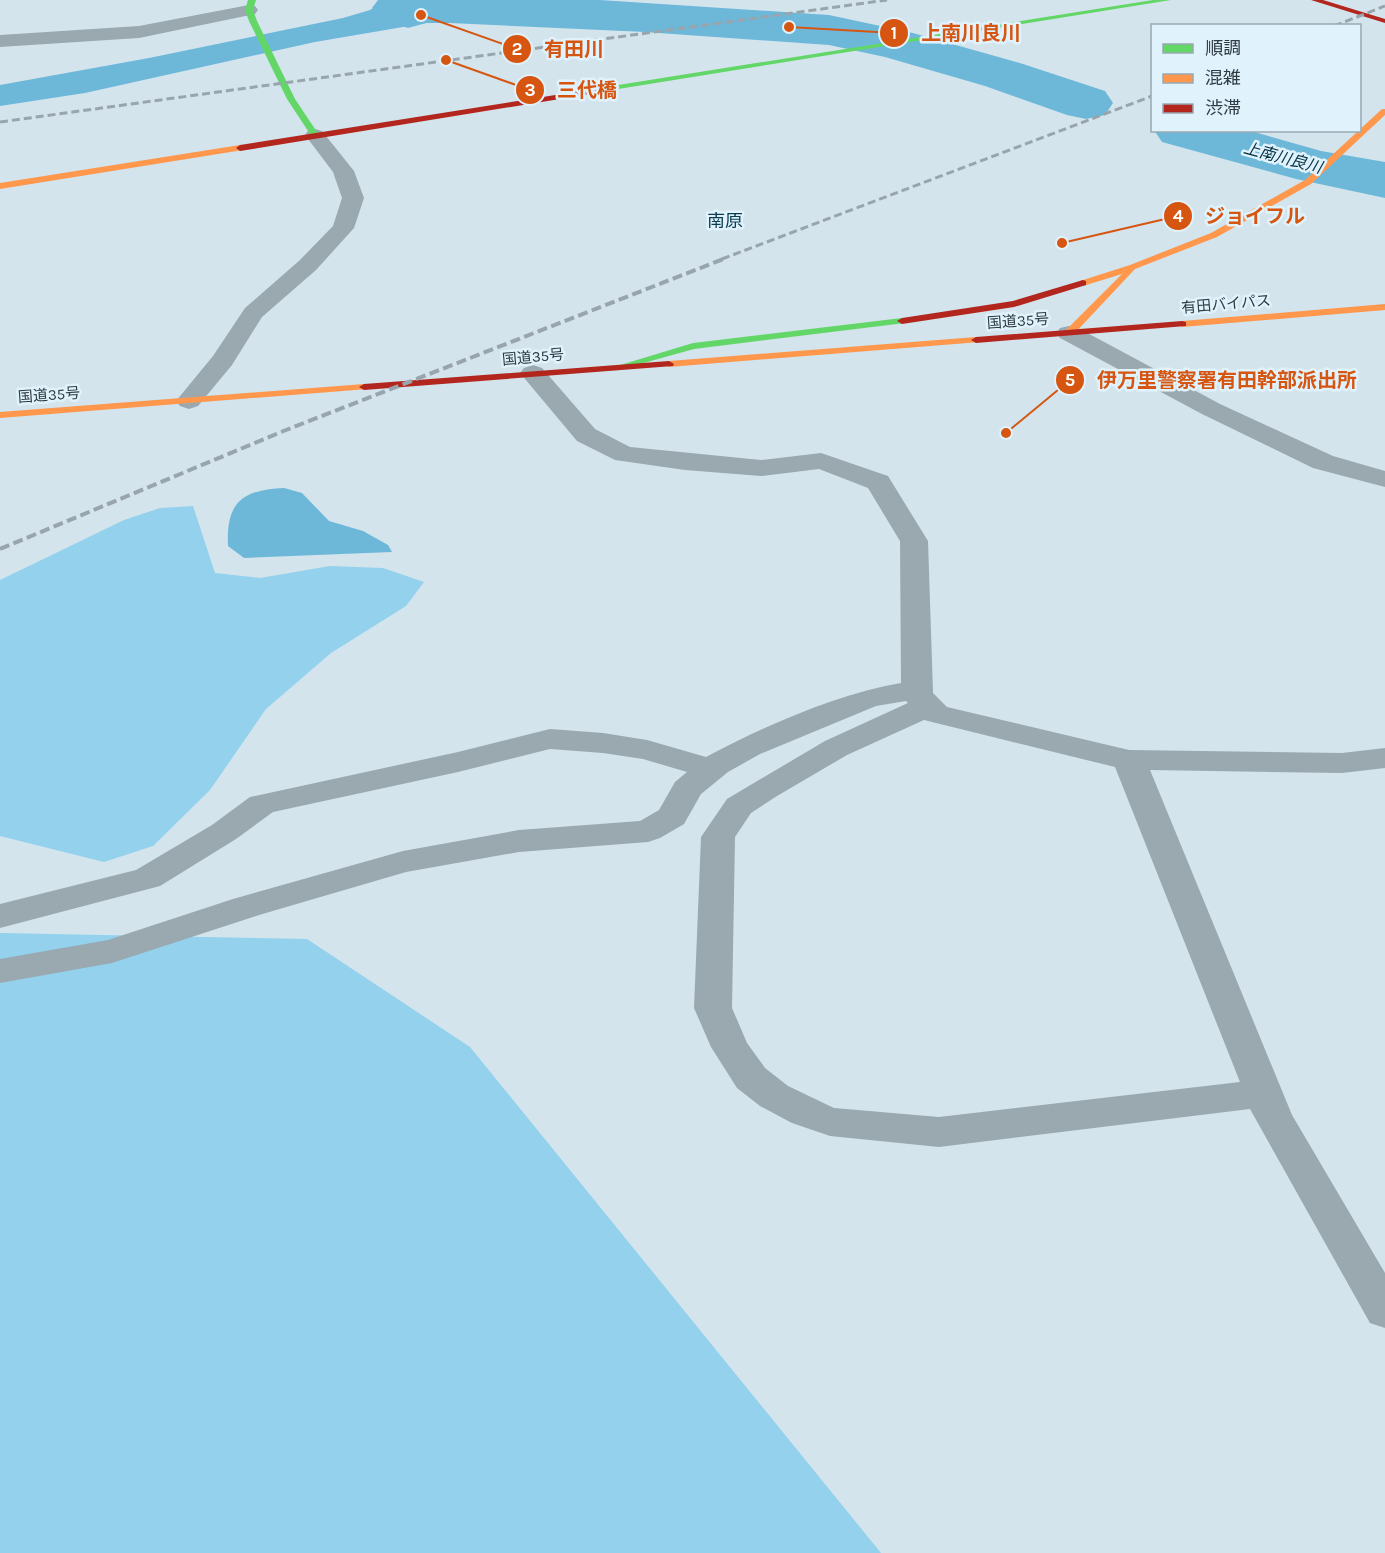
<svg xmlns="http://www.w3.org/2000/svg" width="1385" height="1553" viewBox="0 0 1385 1553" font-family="Karla,'Noto Sans JP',sans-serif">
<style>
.forest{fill:#93d1ed}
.water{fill:#6db8d9}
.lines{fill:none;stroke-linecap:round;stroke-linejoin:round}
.river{fill:#6db8d9;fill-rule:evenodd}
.street{fill:#9aa8b0;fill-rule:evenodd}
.fast{fill:#63d668;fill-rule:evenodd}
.slow{fill:#ff974d;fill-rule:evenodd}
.jam{fill:#b3261e;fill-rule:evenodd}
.rail-far1{stroke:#99a5ac;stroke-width:3;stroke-dasharray:8 4;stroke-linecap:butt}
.rail{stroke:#99a5ac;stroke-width:4;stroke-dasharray:10 4.5;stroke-linecap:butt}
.labels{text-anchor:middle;stroke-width:5;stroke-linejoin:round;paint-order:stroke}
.far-street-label{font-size:15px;fill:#2f3b42;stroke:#e0f3fd}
.far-water-label{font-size:16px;font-style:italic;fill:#023143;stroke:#e0f3fd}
.far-quarter-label{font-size:18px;fill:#0c3c50;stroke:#e0f3fd}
.leader{fill:none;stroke:#d65611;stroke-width:2}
.callout-dot{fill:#d65611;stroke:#e0f3fd;stroke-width:2}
.mark-label{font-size:18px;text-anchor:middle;font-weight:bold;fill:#fff}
.callout-label{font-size:20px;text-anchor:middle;font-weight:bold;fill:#d65611;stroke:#e0f3fd;stroke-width:5;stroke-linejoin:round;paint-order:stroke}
</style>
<rect width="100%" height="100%" fill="#d3e4ed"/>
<path class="forest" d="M 193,506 L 215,573 L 260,578 L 330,566 L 383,568 L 424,582 L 406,606 L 331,653 L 266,709 L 210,790 L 153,846 L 104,862 L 0,836 L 0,580 L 124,520 L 160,508 Z
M 0,933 L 307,939 L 470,1047 L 881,1553 L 0,1553 Z"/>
<path class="water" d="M 386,0 L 497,0 L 490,5 L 450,19 L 315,42 L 85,93 L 0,106 L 0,85 L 149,58 L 343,18 L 370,10 Z
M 284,488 L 302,493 L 329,521 L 363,531 L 388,545 L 392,552 L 244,558 L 228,546 C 226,502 242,490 284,488 Z"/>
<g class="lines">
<path class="river" d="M 378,0 L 600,0 L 829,15 L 913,33 L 1023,64 L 1105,91 L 1113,103 L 1105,115 L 1086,119 L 1067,115 L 985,86 L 885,57 L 829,45 L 645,32 L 450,23 L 426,23 L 408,28 L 380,18 L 372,8 Z
M 1154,130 L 1247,130 L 1321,151 L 1385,162 L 1385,198 L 1296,179 L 1162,142 Z"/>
<path class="street" d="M 249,5 L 255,6 L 258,10 L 255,14 L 139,38 L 0,47 L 0,35 L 139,26 Z
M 315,129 L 322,131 L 354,171 L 364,198 L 354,228 L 316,270 L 262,317 L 232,365 L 198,406 L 189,409 L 180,406 L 176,401 L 213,356 L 245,308 L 300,260 L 333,226 L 342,198 L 333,172 L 305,135 L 308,131 Z
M 1069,326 L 1078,328 L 1220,404 L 1333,456 L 1385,471 L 1385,487 L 1313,468 L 1202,414 L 1060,338 L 1057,333 L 1060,328 Z
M 533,365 L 542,368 L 595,429 L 630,447 L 761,460 L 821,453 L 888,476 L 928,541 L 933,693 L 947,707 L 1129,750 L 1342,753 L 1385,748 L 1385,768 L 1342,773 L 1150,770 L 1292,1115 L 1385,1273 L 1385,1328 L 1370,1323 L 1250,1109 L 939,1147 L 830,1136 L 792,1123 L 760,1106 L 737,1088 L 711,1047 L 694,1008 L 701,837 L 727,799 L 825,741 L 908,703 L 906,701 L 876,706 L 760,754 L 728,772 L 701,794 L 684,824 L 660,838 L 648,842 L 519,852 L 406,872 L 259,915 L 112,963 L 0,983 L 0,959 L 108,940 L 233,899 L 403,851 L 519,830 L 640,821 L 659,810 L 675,782 L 687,772 L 643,759 L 603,753 L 550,749 L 458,772 L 273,812 L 236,839 L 160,886 L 0,928 L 0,904 L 136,870 L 212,825 L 250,797 L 458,752 L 550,729 L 603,733 L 647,740 L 706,757 C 764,726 837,694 901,683 L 900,541 L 868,488 L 819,469 L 761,476 L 685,470 L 615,460 L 577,441 L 520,373 L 524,368 ZM 924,720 L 1115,767 L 1240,1082 L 939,1117 L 834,1108 L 788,1086 L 765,1068 L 747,1043 L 732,1008 L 735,837 L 751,813 L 777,796 L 847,755 Z"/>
<path class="fast" d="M 248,0 L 256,0 L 253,10 L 257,21 L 295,99 L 319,135 L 318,137 L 312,137 L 287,99 L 249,21 L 245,10 Z
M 1153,0 L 1171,0 L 612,90 L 608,88 L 612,86 Z
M 902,318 L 905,319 L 905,323 L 694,349 L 622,369 L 617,366 L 693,343 Z"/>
<path class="slow" d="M 1382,109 L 1385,109 L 1385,115 L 1311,184 L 1217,237 L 1135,269 L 1073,335 L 1065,335 L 1065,331 L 1122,274 L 1083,286 L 1080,285 L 1080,281 L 1130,265 L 1211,233 L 1305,180 Z
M 240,145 L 243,146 L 243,150 L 0,189 L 0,183 Z
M 1385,304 L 1385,310 L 1182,327 L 1177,324 L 1182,321 Z
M 976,337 L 980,338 L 980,342 L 669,367 L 664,364 L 669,361 Z
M 364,384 L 369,387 L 368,389 L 0,418 L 0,412 Z"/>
<path class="jam" d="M 1311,0 L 1323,0 L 1385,19 L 1385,23 Z
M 612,86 L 616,88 L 615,90 L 240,151 L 236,148 L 240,145 Z
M 1083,280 L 1086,281 L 1086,285 L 1014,307 L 902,324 L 897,321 L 902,318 L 1013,301 Z
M 1182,321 L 1186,322 L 1186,326 L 976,343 L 971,340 L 976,337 Z
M 669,361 L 674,364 L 673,366 L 364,390 L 359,387 L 364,384 Z"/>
<path class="rail-far1" d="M 1334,26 L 1385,6
M 0,122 L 887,0
M 722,259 L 1152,96"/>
<path class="rail" d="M 0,549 L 286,430 L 726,258"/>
</g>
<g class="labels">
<g class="far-street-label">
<text transform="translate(1226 304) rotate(-5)" y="5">有田バイパス</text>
<text transform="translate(1018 321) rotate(-4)" y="5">国道35号</text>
<text transform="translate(533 357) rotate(-5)" y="5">国道35号</text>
<text transform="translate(49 395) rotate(-4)" y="5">国道35号</text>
</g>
<g class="far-water-label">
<text transform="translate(1283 157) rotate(15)" y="6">上南川良川</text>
</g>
<g class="far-quarter-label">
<text x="725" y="227">南原</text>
</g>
</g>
<path class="leader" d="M789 27L894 33M421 15L517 49M446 60L530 90M1062 243L1178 216M1006 433L1070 380"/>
<g class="callout-dot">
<circle cx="789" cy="27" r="6"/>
<circle cx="421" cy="15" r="6"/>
<circle cx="446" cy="60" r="6"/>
<circle cx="1062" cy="243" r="6"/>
<circle cx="1006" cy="433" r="6"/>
<circle cx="894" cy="33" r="15"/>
<circle cx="517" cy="49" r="15"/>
<circle cx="530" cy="90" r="15"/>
<circle cx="1178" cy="216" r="15"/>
<circle cx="1070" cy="380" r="15"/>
</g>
<g class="mark-label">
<text x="894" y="39">1</text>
<text x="517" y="55">2</text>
<text x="530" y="96">3</text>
<text x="1178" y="222">4</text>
<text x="1070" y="386">5</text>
</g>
<g class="callout-label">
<text x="971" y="40">上南川良川</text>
<text x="574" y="56">有田川</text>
<text x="587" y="97">三代橋</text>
<text x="1255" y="223">ジョイフル</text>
<text x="1227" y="387">伊万里警察署有田幹部派出所</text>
</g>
<rect x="1151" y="24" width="210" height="108" fill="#e0f3fd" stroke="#99a9b2" stroke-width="1.5"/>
<rect x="1163" y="44" width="30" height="9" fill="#63d668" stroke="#99a9b2" stroke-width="1.5"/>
<text x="1205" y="54" font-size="18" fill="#2f3b42">順調</text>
<rect x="1163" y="74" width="30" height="9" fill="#ff974d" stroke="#99a9b2" stroke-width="1.5"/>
<text x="1205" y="84" font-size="18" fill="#2f3b42">混雑</text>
<rect x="1163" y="104" width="30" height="9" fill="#b3261e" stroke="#99a9b2" stroke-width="1.5"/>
<text x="1205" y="114" font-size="18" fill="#2f3b42">渋滞</text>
</svg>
